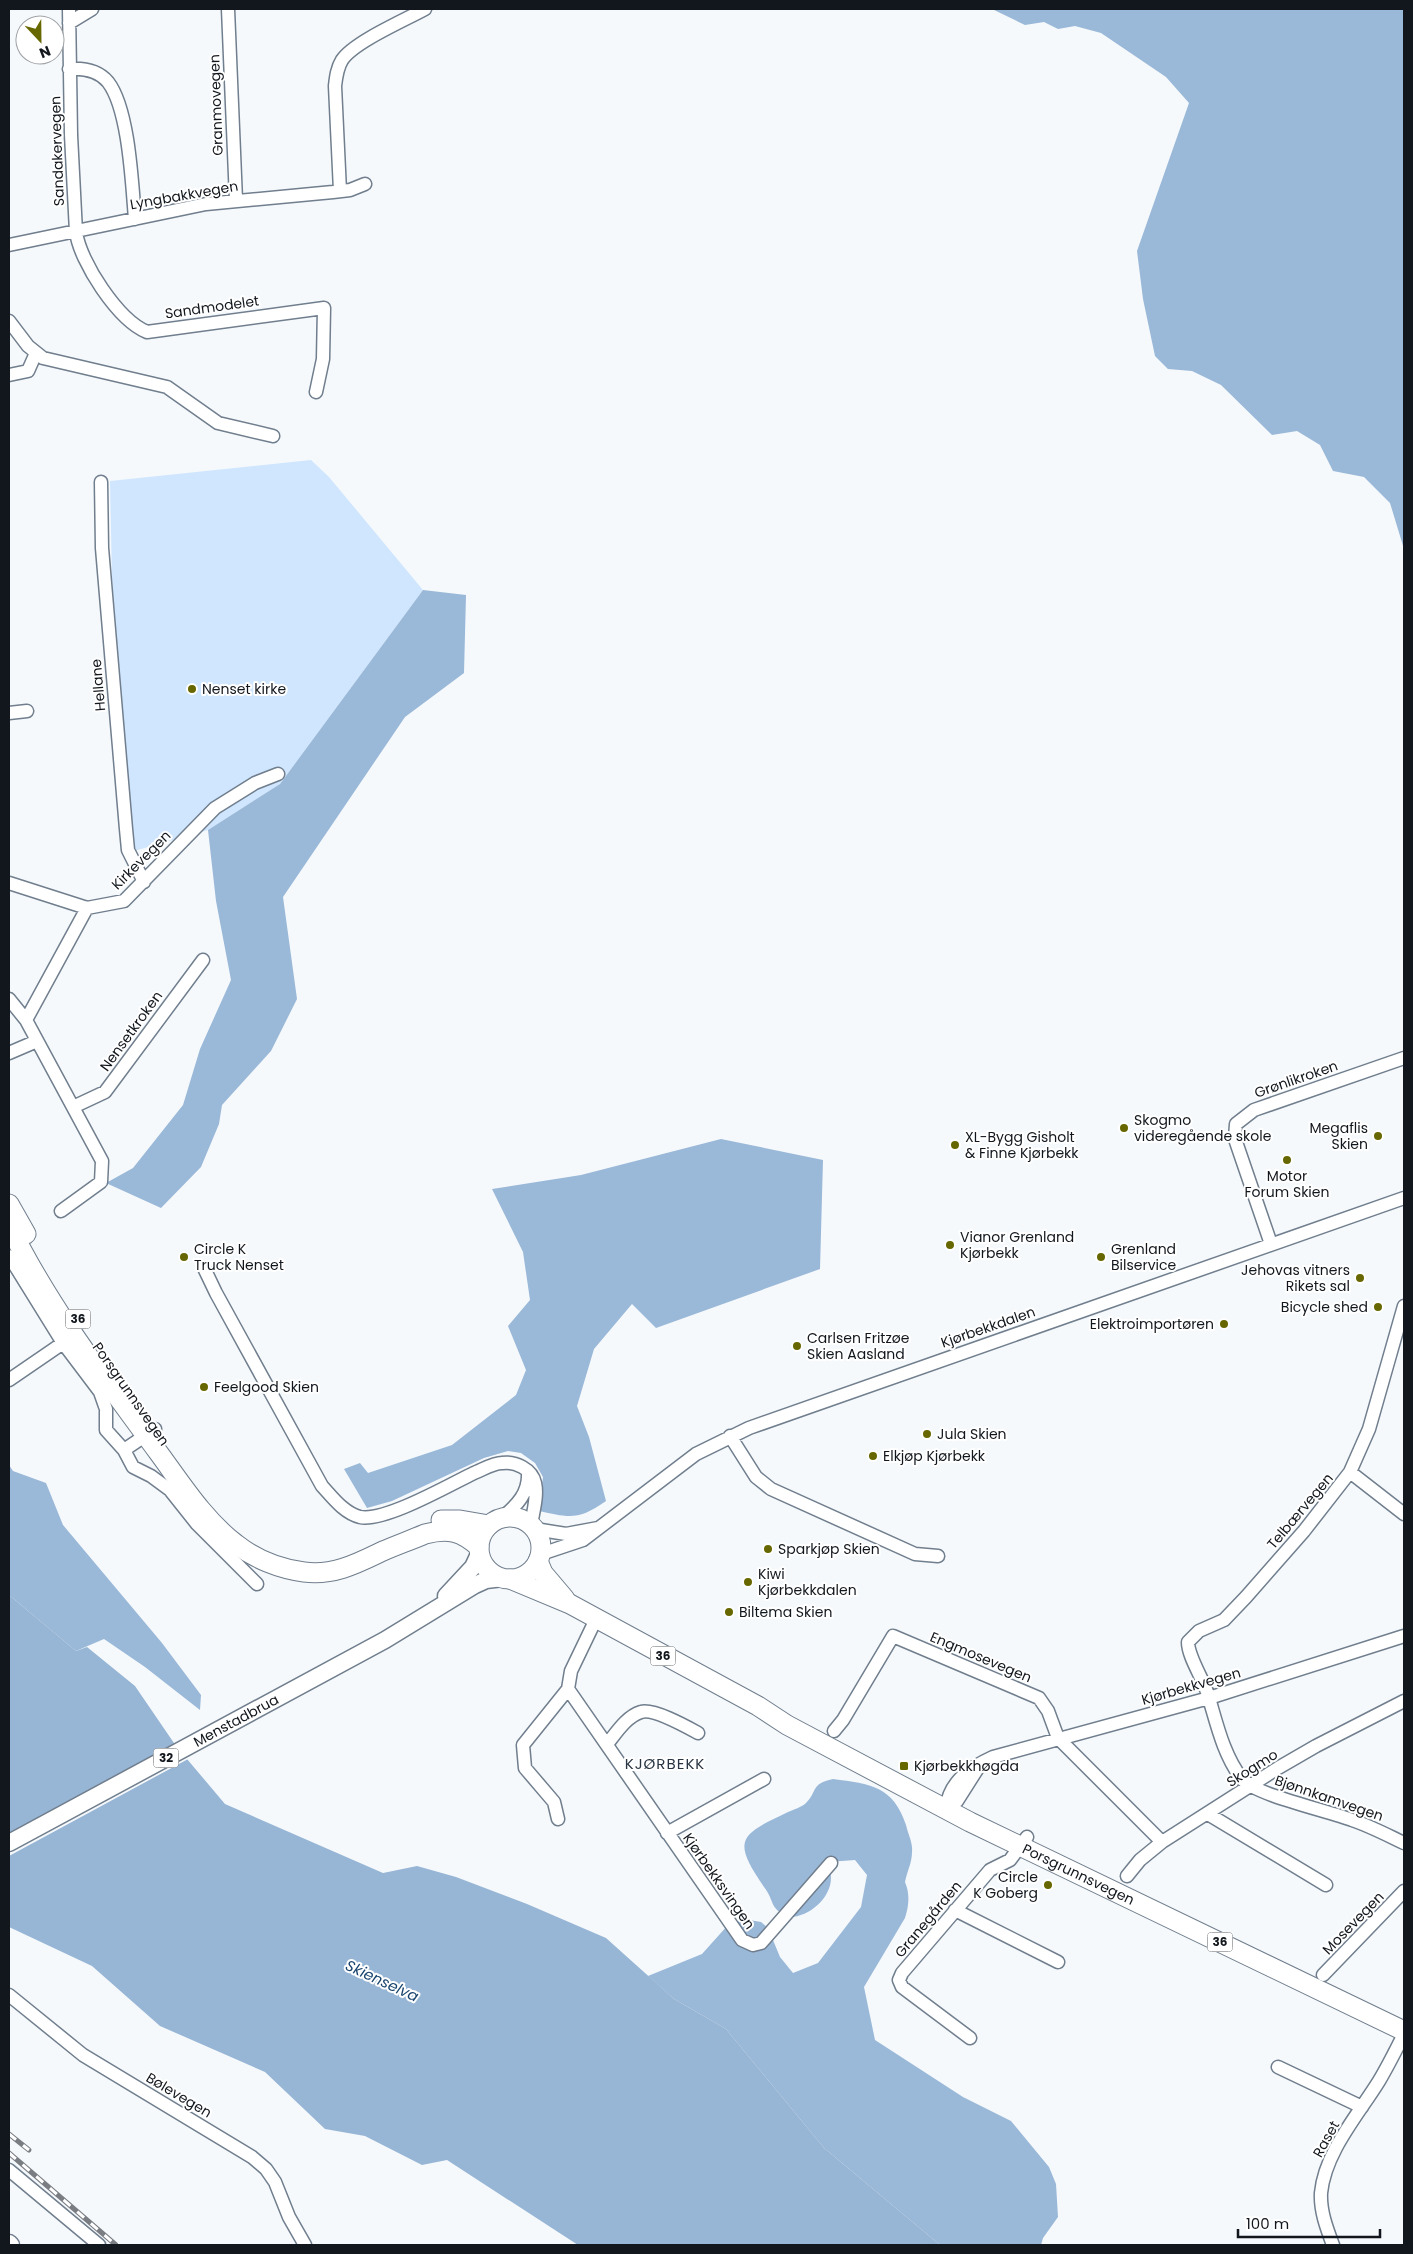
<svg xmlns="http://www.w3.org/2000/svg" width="1413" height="2254" viewBox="0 0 1413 2254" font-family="Poppins,sans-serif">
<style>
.green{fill:#cfe6fe}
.forest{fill:#9ab8d8}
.water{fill:#97b5d5}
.pier{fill:#f5f9fc}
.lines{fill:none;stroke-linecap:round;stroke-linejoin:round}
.minor-casing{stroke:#707e8d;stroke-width:15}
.major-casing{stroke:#707e8d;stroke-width:19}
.highway-casing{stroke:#707e8d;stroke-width:21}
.minor{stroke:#fff;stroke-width:12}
.major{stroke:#fff;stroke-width:16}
.highway{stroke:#fff;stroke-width:19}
.rail-casing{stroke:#7a7e83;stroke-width:5}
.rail{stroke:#fff;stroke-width:3;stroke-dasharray:9;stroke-linecap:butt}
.poi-dot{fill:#676700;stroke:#fff;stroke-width:2}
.labels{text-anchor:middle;stroke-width:4;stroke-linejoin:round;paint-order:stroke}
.shield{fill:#fff;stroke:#595d61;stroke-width:1}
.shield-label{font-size:12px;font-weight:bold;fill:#12171d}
.street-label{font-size:14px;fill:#12171d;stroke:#fff}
.poi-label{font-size:14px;fill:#12171d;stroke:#fff;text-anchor:start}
.neighbourhood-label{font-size:15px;letter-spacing:1px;fill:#293542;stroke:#fff}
.water-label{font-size:15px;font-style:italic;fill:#17436d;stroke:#fff}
</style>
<rect width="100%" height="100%" fill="#f5f9fc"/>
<path class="green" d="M 311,460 L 329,477 L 423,590 L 280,784 L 208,830 L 134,851 L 112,579 L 110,481 Z"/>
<path class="forest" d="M 992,9 L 1404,9 L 1404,549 L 1390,503 L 1364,477 L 1333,471 L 1320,445 L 1297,431 L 1272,435 L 1221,385 L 1192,371 L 1168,369 L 1155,356 L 1143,299 L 1137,251 L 1189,103 L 1166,77 L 1101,33 L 1075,26 L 1058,29 L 1044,22 L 1025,25 Z
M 423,590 L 466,595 L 464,673 L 405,717 L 283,897 L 297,999 L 271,1051 L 222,1105 L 219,1124 L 201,1167 L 161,1208 L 106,1183 L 133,1168 L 183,1105 L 200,1049 L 231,980 L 216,901 L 208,830 L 280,784 Z
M 721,1139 L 823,1160 L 820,1269 L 656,1328 L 632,1304 L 594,1349 L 577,1406 L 589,1437 L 606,1501 C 579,1520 570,1518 539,1511 L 543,1477 L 535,1463 L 521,1453 L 508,1451 L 484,1458 L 392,1501 L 367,1508 L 344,1469 L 360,1463 L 368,1473 L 452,1445 L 516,1395 L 526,1370 L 508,1326 L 530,1300 L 523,1252 L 492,1189 L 581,1175 Z
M 9,1465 L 13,1471 L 46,1483 L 63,1525 L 162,1643 L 201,1695 L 200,1710 L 145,1667 L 104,1639 L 76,1651 L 9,1595 Z
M 833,1779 C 871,1784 893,1786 906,1825 C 908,1834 913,1843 912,1852 C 912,1863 907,1871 905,1882 C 910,1894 909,1905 905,1918 L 864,1987 L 875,2040 L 963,2097 L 1011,2121 L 1049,2167 L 1056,2184 L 1058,2217 L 1043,2238 L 1041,2245 L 940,2245 L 824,2148 L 726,2029 L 674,1999 L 648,1976 L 702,1954 L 728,1925 L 744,1919 L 761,1922 L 768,1928 L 780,1957 L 793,1973 L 818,1963 L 861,1907 L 867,1875 L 855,1860 L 828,1862 C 829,1867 831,1873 831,1878 C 831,1898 809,1917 790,1917 C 769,1910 775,1901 764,1887 C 731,1839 740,1835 788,1812 C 793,1810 802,1807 806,1803 C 818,1791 810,1784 833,1779 Z"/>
<path class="water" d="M 9,1595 L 76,1651 L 87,1647 L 135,1686 L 176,1746 L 225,1804 L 383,1873 L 417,1866 L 456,1877 L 527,1904 L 606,1938 L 674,1999 L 726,2029 L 824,2148 L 940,2245 L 578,2245 L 447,2160 L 422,2165 L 365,2136 L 325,2129 L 265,2072 L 160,2026 L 92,1966 L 9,1927 Z"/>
<path class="pier" d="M 178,1745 L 190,1758 L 9,1856 L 9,1836 Z"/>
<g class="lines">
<g class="minor-casing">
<path id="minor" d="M 69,9 L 71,135 L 76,232 C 80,262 118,320 147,332 L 324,308 L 323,359 L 316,392
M 228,9 L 236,200
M 69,23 L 92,9
M 69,69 C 83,68 98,70 108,82 C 129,109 132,184 135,219
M 340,191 L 335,86 C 336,77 337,68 342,60 C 354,42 405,20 425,9
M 9,245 L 206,204 L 333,192 L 350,190 L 365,184
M 9,321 L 28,346 L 43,358 L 167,387 L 218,423 L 273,436
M 9,375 L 28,371 L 36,353
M 101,482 L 102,548 L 126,829 L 128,850 L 144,882
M 9,713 L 27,711
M 9,883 L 87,908 L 124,901 L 215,808 L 255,783 L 278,774
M 9,999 L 26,1020
M 9,1053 L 37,1041
M 73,1107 L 105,1092 L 203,960
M 61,1211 L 101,1182 L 102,1161 L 26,1020 L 87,908
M 1271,1244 L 1235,1139 L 1236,1124 L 1254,1110 L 1404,1058
M 9,1256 L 63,1343 L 100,1392 L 106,1409 L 106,1430 L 124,1450 L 133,1467 L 151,1476 L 170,1490 L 197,1524 L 257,1584
M 204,1268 L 216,1293 L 322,1486 C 333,1498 344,1513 360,1517 C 385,1522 449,1485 474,1473 C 482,1470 493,1463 502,1463 C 515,1461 532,1469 535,1483 C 538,1496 533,1512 531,1525
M 1404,1306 L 1369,1429 L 1350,1472 L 1304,1531 L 1246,1597 L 1224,1620 L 1199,1631 L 1188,1642 C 1188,1658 1205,1681 1209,1698 C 1217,1725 1224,1756 1242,1779 C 1255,1795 1329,1811 1352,1820 C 1370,1826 1387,1835 1404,1843
M 9,1380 L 63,1343
M 730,1436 L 756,1477 L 771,1489 L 915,1554 L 938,1556
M 124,1450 L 155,1429
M 1350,1472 L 1404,1514
M 503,1517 C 517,1505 529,1493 528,1473
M 535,1529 L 566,1534 L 598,1528
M 541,1554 L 583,1540 L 696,1454 L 749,1428 L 1404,1198
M 596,1619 L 571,1671 L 568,1689 L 742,1940 L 753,1945 L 761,1943 L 831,1863
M 834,1731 L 843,1720 L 893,1636 L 1039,1698 L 1048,1711 L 1058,1738 L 1162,1842
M 608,1743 C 616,1733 627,1716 641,1712 C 653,1708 687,1727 698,1733
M 946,1809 C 949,1782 969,1768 993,1757 L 1209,1698 L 1404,1636
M 946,1809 L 957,1801 L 978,1768
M 1208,1814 L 1326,1885
M 558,1819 L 554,1802 L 525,1768 L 523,1745 L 568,1689
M 667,1833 L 764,1779
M 1127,1876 L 1140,1860 L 1162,1842 L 1278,1768 L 1316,1746 L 1404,1701
M 955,1910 L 1058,1962
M 1323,1975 L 1404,1891
M 9,1995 L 83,2055 L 252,2157 L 266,2169 L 275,2182 L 289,2217 L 305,2245
M 970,2038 L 902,1987 L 899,1980 L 902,1973 L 990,1870 L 1010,1860 L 1027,1837
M 1278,2067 L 1362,2107
M 9,2170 L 99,2245
M 1333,2245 C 1327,2229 1320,2211 1321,2193 C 1325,2152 1358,2115 1379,2081 C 1388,2066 1396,2050 1404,2034"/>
</g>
<g class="major-casing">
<g id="major">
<path d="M 446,1596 L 473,1567 L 479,1554"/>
<path id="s1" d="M 9,1843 L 385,1640 L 475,1585 L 486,1580 L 503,1578"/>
<path d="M 9,2243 L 11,2245"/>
</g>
</g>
<g class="highway-casing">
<g id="highway">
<path d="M 9,1204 L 26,1234"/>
<path d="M 9,1225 C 47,1304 106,1381 158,1452 C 181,1483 204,1520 236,1544 C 255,1559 280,1569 304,1572 C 334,1576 358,1563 383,1551 C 397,1545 411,1540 425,1534 C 448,1528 461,1531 479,1547"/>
<circle cx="510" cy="1548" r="31"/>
<path d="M 441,1520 L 460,1520 L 489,1525"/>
<path d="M 538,1561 L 543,1573 L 565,1599"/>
<path id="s2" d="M 510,1579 L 570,1604 L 758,1706 L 787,1725 L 970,1822 L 1404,2031"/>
</g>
</g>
<use href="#minor" class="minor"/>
<use href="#major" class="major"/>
<use href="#highway" class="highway"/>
<g class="rail-casing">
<path id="rail" d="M 9,2134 L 29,2150
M 9,2153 L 116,2245"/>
</g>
<use href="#rail" class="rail"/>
</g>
<g class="poi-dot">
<circle cx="192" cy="689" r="5"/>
<circle cx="1124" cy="1128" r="5"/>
<circle cx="1378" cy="1136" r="5"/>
<circle cx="955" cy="1145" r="5"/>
<circle cx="1287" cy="1160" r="5"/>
<circle cx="950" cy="1245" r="5"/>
<circle cx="184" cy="1257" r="5"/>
<circle cx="1101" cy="1257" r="5"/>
<circle cx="1360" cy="1278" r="5"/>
<circle cx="1378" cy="1307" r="5"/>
<circle cx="1224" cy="1324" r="5"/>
<circle cx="797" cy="1346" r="5"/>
<circle cx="204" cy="1387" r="5"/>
<circle cx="927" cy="1434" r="5"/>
<circle cx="873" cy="1456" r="5"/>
<circle cx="768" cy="1549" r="5"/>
<circle cx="748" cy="1582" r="5"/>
<circle cx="729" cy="1612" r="5"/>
<rect x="899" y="1761" width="10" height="10" rx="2.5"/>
<circle cx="1048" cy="1885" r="5"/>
</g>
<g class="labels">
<g class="shield">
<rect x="65.5" y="1309.5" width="25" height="19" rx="4"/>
<rect x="650.5" y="1646.5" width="25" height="19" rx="4"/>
<rect x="153.5" y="1748.5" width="25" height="19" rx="4"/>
<rect x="1207.5" y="1932.5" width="25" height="19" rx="4"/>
</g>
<g class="shield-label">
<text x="78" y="1323">36</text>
<text x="663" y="1660">36</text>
<text x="166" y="1762">32</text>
<text x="1220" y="1946">36</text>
</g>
<g class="street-label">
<text transform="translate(216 105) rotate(-92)" y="5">Granmovegen</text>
<text transform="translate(57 151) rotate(-92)" y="5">Sandakervegen</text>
<text transform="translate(184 195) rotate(-10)" y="5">Lyngbakkvegen</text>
<text transform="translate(212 307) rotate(-8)" y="5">Sandmodelet</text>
<text transform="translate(98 685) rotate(-95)" y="5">Hellane</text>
<text transform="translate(141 860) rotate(-45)" y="5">Kirkevegen</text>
<text transform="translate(131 1031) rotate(-54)" y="5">Nensetkroken</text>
<text transform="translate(1296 1079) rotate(-19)" y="5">Grønlikroken</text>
<text transform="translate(988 1327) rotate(-19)" y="5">Kjørbekkdalen</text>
<text transform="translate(131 1394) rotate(55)" y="5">Porsgrunnsvegen</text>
<text transform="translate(1300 1511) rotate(-50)" y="5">Telbærvegen</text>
<text transform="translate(981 1657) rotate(23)" y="5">Engmosevegen</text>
<text transform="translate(1191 1686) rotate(-16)" y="5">Kjørbekkvegen</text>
<text dy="5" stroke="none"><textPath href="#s1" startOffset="258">Menstadbrua</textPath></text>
<text transform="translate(1252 1768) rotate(-32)" y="5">Skogmo</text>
<text transform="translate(1329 1798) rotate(19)" y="5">Bjønnkamvegen</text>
<text dy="5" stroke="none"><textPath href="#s2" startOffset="641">Porsgrunnsvegen</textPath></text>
<text transform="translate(719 1881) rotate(55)" y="5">Kjørbekksvingen</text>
<text transform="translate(928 1919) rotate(-50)" y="5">Granegården</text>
<text transform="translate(1353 1923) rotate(-46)" y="5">Mosevegen</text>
<text transform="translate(179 2095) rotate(31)" y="5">Bølevegen</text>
<text transform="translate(1326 2139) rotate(-61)" y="5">Raset</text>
</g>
<g class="poi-label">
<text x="202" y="694">Nenset kirke</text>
<text x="1134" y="1125">Skogmo<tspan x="1134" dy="16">videregående skole</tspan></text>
<text x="1368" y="1133" text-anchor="end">Megaflis<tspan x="1368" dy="16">Skien</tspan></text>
<text x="965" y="1142">XL-Bygg Gisholt<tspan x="965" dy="16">&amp; Finne Kjørbekk</tspan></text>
<text x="1287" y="1181" text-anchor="middle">Motor<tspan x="1287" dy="16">Forum Skien</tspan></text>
<text x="960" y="1242">Vianor Grenland<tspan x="960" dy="16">Kjørbekk</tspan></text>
<text x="194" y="1254">Circle K<tspan x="194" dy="16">Truck Nenset</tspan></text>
<text x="1111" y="1254">Grenland<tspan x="1111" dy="16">Bilservice</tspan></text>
<text x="1350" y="1275" text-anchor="end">Jehovas vitners<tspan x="1350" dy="16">Rikets sal</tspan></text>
<text x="1368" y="1312" text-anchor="end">Bicycle shed</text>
<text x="1214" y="1329" text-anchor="end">Elektroimportøren</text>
<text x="807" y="1343">Carlsen Fritzøe<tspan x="807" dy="16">Skien Aasland</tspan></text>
<text x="214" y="1392">Feelgood Skien</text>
<text x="937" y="1439">Jula Skien</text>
<text x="883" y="1461">Elkjøp Kjørbekk</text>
<text x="778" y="1554">Sparkjøp Skien</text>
<text x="758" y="1579">Kiwi<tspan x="758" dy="16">Kjørbekkdalen</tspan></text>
<text x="739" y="1617">Biltema Skien</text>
<text x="914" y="1771">Kjørbekkhøgda</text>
<text x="1038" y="1882" text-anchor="end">Circle<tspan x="1038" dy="16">K Goberg</tspan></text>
</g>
<g class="neighbourhood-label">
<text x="665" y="1769">KJØRBEKK</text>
</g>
<g class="water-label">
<text transform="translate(382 1981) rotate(25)" y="5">Skienselva</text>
</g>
</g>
<rect width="1413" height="2254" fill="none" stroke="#12171d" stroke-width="20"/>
<g transform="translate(40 40) rotate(158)"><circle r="24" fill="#ffffff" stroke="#a0a2a5"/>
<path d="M0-4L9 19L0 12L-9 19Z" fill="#676700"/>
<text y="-8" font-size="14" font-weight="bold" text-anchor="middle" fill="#12171d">N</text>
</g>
<path d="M1238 2229v8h142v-8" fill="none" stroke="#12171d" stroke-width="2.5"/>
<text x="1246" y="2229" font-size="15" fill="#12171d" stroke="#ffffff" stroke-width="4" paint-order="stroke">100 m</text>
</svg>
